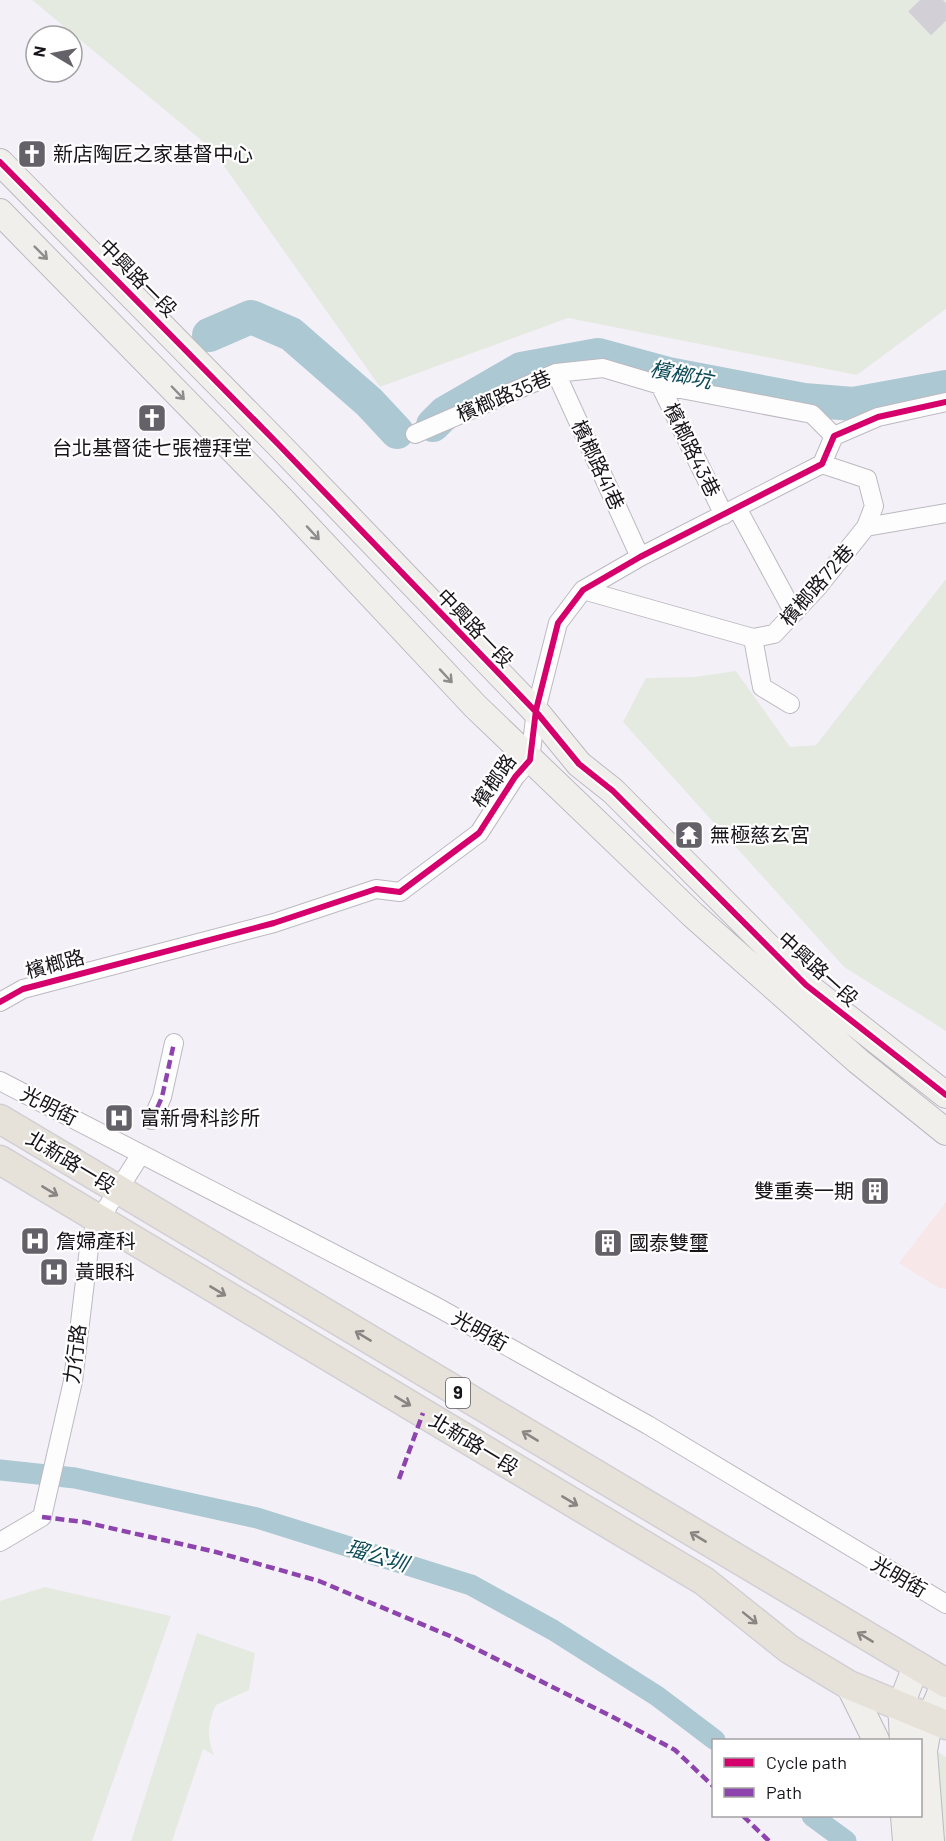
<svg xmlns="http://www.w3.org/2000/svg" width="946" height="1841" viewBox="0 0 946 1841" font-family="Barlow,'Noto Sans TC',sans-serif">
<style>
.industrial{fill:#f7e7e9}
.green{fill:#e5eae1}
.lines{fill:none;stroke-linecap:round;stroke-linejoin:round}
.canal{stroke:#acc8d2;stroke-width:21}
.river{stroke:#acc8d2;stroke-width:34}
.highway-tunnel{stroke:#d3cfd7;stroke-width:33;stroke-dasharray:33 16;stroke-linecap:butt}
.street-casing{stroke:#bcb9c0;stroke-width:20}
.secondary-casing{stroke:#bcb9c0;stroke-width:28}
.primary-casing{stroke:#d1cfd3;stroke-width:31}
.street{stroke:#fdfdfe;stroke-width:18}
.secondary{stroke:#f1efeb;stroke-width:26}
.primary{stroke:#e6e2d9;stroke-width:28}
.quiet{stroke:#8e44ad;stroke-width:4.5;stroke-dasharray:9 4.5;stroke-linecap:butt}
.cycleway-casing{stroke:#fff;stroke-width:10}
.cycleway{stroke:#d6006c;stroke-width:6}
.oneway{stroke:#8f8c8d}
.oneway2{stroke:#898583}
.labels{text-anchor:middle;stroke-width:4.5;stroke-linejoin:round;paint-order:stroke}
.shield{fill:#fff;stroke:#5d5a5f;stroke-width:1.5}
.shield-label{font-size:18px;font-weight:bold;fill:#17141a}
.poi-label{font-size:20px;fill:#17141a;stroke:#fff;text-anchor:start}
.street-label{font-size:20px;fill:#17141a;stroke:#fff}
.water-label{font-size:21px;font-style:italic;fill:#0e4b58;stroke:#fff}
</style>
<rect width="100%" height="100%" fill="#f4f0f8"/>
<path class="industrial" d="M 946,1202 L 946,1289 L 939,1288 L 899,1263 Z"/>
<path class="green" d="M 32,0 L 946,0 L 946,309 L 857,375 L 568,318 L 380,387 L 212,149 Z
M 946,579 L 946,1031 L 844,967 L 623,722 L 646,678 L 694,677 L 736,671 L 790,747 L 816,745 Z
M 45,1587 L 171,1616 L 92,1841 L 0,1841 L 0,1601 Z
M 197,1633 L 255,1653 L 249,1690 L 216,1705 C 208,1723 206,1736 214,1755 L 203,1749 L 172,1841 L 131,1841 Z
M 935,1750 L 946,1757 L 946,1841 L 944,1841 Z"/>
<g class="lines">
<path class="canal" d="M 0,1470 L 75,1478 L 257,1518 L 471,1585 L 553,1630 L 657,1696 L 715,1740
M 812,1816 L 846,1841"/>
<path class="river" d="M 209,335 L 251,317 L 291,334 L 369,402 L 397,432
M 433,425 L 445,413 L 521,369 L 598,355 L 668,374 L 804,400 L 853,404 L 946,387"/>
<path class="highway-tunnel" d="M 920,0 L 946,27"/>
<g class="street-casing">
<path id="street" d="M 556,373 L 640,557
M 660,385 L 724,515
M 415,434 L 556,373 L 603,368 L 660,385 L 812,414 L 834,436
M 822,464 L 867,479 L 874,506 L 866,527
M 737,508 L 794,613
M 583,590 L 753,638 L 774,634 L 817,588 L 866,527 L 946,513
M 753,638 L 762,687 L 790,704
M 0,1002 L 23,989 L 274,923 L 376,889 L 400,892 L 479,833 L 515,777 L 530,760 L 536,710 L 558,623 L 583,590 L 640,557 L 822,464 L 834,436 L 878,417 L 946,402
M 0,1081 L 437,1307 L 648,1425 L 946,1604
M 152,1120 L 162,1097 L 174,1043
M 0,1542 L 42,1517 L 73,1381 L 90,1240 L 99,1220 L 141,1154"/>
</g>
<g class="secondary-casing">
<path id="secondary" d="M 0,162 L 279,445 L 538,714 L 579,764 L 613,791 L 806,985 L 946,1095
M 0,212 L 282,500 L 475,706 L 693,915 L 858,1061 L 946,1132
M 849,1685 L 876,1740
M 903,1740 L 901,1705 L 916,1666
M 904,1816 L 906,1841
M 931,1841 L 924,1751 L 930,1717 L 945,1683"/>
</g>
<g class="primary-casing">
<path id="primary" d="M 0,1119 L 946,1683
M 0,1160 L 704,1581 L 789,1649 L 849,1685 L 946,1725"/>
</g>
<use href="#street" class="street"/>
<use href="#secondary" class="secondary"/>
<use href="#primary" class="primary"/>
<path class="quiet" d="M 152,1120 L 162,1097 L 174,1043
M 399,1479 L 423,1413
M 42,1517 L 84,1522 L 216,1552 L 319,1581 L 450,1636 L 611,1716 L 675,1750 L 714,1787
M 743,1816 L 769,1841"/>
<g class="cycleway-casing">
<path id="cycleway" d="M 0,162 L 279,445 L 538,714 L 579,764 L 613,791 L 806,985 L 946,1095
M 0,1002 L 23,989 L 274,923 L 376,889 L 400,892 L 479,833 L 515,777 L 530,760 L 536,710 L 558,623 L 583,590 L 640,557 L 822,464 L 834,436 L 878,417 L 946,402"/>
</g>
<use href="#cycleway" class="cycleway"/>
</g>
<defs><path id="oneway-shaft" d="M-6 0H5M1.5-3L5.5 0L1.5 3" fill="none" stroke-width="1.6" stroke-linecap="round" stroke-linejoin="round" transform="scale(1.5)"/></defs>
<g class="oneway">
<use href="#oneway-shaft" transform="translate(41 253) rotate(45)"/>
<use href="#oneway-shaft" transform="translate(178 393) rotate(46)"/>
<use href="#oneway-shaft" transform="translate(313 533) rotate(47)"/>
<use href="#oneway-shaft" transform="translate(446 676) rotate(47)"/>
</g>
<g class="oneway2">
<use href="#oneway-shaft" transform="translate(50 1191) rotate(31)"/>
<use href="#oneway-shaft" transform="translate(218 1291) rotate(31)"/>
<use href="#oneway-shaft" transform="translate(363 1336) rotate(-149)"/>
<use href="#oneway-shaft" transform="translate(403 1401) rotate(31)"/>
<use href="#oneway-shaft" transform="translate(530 1436) rotate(-149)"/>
<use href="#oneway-shaft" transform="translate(570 1501) rotate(31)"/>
<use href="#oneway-shaft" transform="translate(698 1537) rotate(-149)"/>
<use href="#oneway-shaft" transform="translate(750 1618) rotate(39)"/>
<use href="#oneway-shaft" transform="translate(865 1637) rotate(-149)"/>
</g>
<defs>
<g id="church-square" transform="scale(1.5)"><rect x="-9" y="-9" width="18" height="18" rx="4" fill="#646168" stroke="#fff"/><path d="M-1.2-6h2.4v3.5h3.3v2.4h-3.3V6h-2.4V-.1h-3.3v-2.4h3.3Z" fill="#fff"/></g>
<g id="temple-square" transform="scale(1.5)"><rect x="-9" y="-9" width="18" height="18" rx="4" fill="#646168" stroke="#fff"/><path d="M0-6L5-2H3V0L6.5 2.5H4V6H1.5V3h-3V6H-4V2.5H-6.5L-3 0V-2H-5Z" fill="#fff"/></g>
<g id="hospital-square" transform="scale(1.5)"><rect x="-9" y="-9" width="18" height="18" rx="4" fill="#646168" stroke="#fff"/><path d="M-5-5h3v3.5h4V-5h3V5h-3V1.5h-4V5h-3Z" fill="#fff"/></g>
<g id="building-square" transform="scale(1.5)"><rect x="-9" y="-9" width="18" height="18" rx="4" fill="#646168" stroke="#fff"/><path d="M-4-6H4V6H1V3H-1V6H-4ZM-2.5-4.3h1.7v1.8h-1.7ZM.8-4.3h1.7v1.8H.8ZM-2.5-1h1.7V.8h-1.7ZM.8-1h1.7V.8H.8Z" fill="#fff"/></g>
</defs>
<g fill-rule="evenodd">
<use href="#church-square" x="32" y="154"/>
<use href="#church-square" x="152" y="418"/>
<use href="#temple-square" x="689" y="835"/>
<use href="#hospital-square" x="119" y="1118"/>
<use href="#building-square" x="875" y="1191"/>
<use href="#hospital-square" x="35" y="1241"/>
<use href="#building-square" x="608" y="1243"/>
<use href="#hospital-square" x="54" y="1272"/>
</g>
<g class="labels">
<rect class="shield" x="446" y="1378" width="24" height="30" rx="4.5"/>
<g class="shield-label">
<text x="458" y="1399">9</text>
</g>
<g class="poi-label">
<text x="53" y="161">新店陶匠之家基督中心</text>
<text x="152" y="455" text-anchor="middle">台北基督徒七張禮拜堂</text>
<text x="710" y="842">無極慈玄宮</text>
<text x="140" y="1125">富新骨科診所</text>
<text x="854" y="1198" text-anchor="end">雙重奏一期</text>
<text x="56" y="1248">詹婦產科</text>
<text x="629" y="1250">國泰雙璽</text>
<text x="75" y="1279">黃眼科</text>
</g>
<g class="street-label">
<text transform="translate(138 278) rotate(45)" y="7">中興路一段</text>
<text transform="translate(504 396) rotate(-23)" y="7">檳榔路35巷</text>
<text transform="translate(692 450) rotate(64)" y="7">檳榔路43巷</text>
<text transform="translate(598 465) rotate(65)" y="7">檳榔路41巷</text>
<text transform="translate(817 585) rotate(-49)" y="7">檳榔路72巷</text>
<text transform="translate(475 628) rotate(46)" y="7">中興路一段</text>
<text transform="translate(494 781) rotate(-55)" y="7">檳榔路</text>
<text transform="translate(55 964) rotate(-15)" y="7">檳榔路</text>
<text transform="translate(818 969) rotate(42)" y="7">中興路一段</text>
<text transform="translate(49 1106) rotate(27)" y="7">光明街</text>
<text transform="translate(71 1162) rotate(31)" y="7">北新路一段</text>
<text transform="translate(480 1331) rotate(29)" y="7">光明街</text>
<text transform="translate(75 1354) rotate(-83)" y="7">力行路</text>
<text transform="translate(474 1444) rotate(31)" y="7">北新路一段</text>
<text transform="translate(899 1577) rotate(30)" y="7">光明街</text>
</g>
<g class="water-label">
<text transform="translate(681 375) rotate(12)" y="7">檳榔坑</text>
<text transform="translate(377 1556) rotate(17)" y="7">瑠公圳</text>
</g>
</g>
<rect x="712" y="1739" width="210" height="78" fill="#ffffff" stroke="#a2a1a3" stroke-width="1.5"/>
<rect x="724" y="1758" width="30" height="9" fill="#d6006c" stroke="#a2a1a3" stroke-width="1.5"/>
<text x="766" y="1769" font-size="18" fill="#17141a">Cycle path</text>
<rect x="724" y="1788" width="30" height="9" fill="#8e44ad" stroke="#a2a1a3" stroke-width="1.5"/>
<text x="766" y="1799" font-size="18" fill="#17141a">Path</text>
<g transform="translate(54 54) rotate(280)"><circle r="28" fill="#ffffff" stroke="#a2a1a3" stroke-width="1.5"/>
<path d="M0-4.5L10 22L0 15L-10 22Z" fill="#646168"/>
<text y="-9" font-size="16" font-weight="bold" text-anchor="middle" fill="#17141a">N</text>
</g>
</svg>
